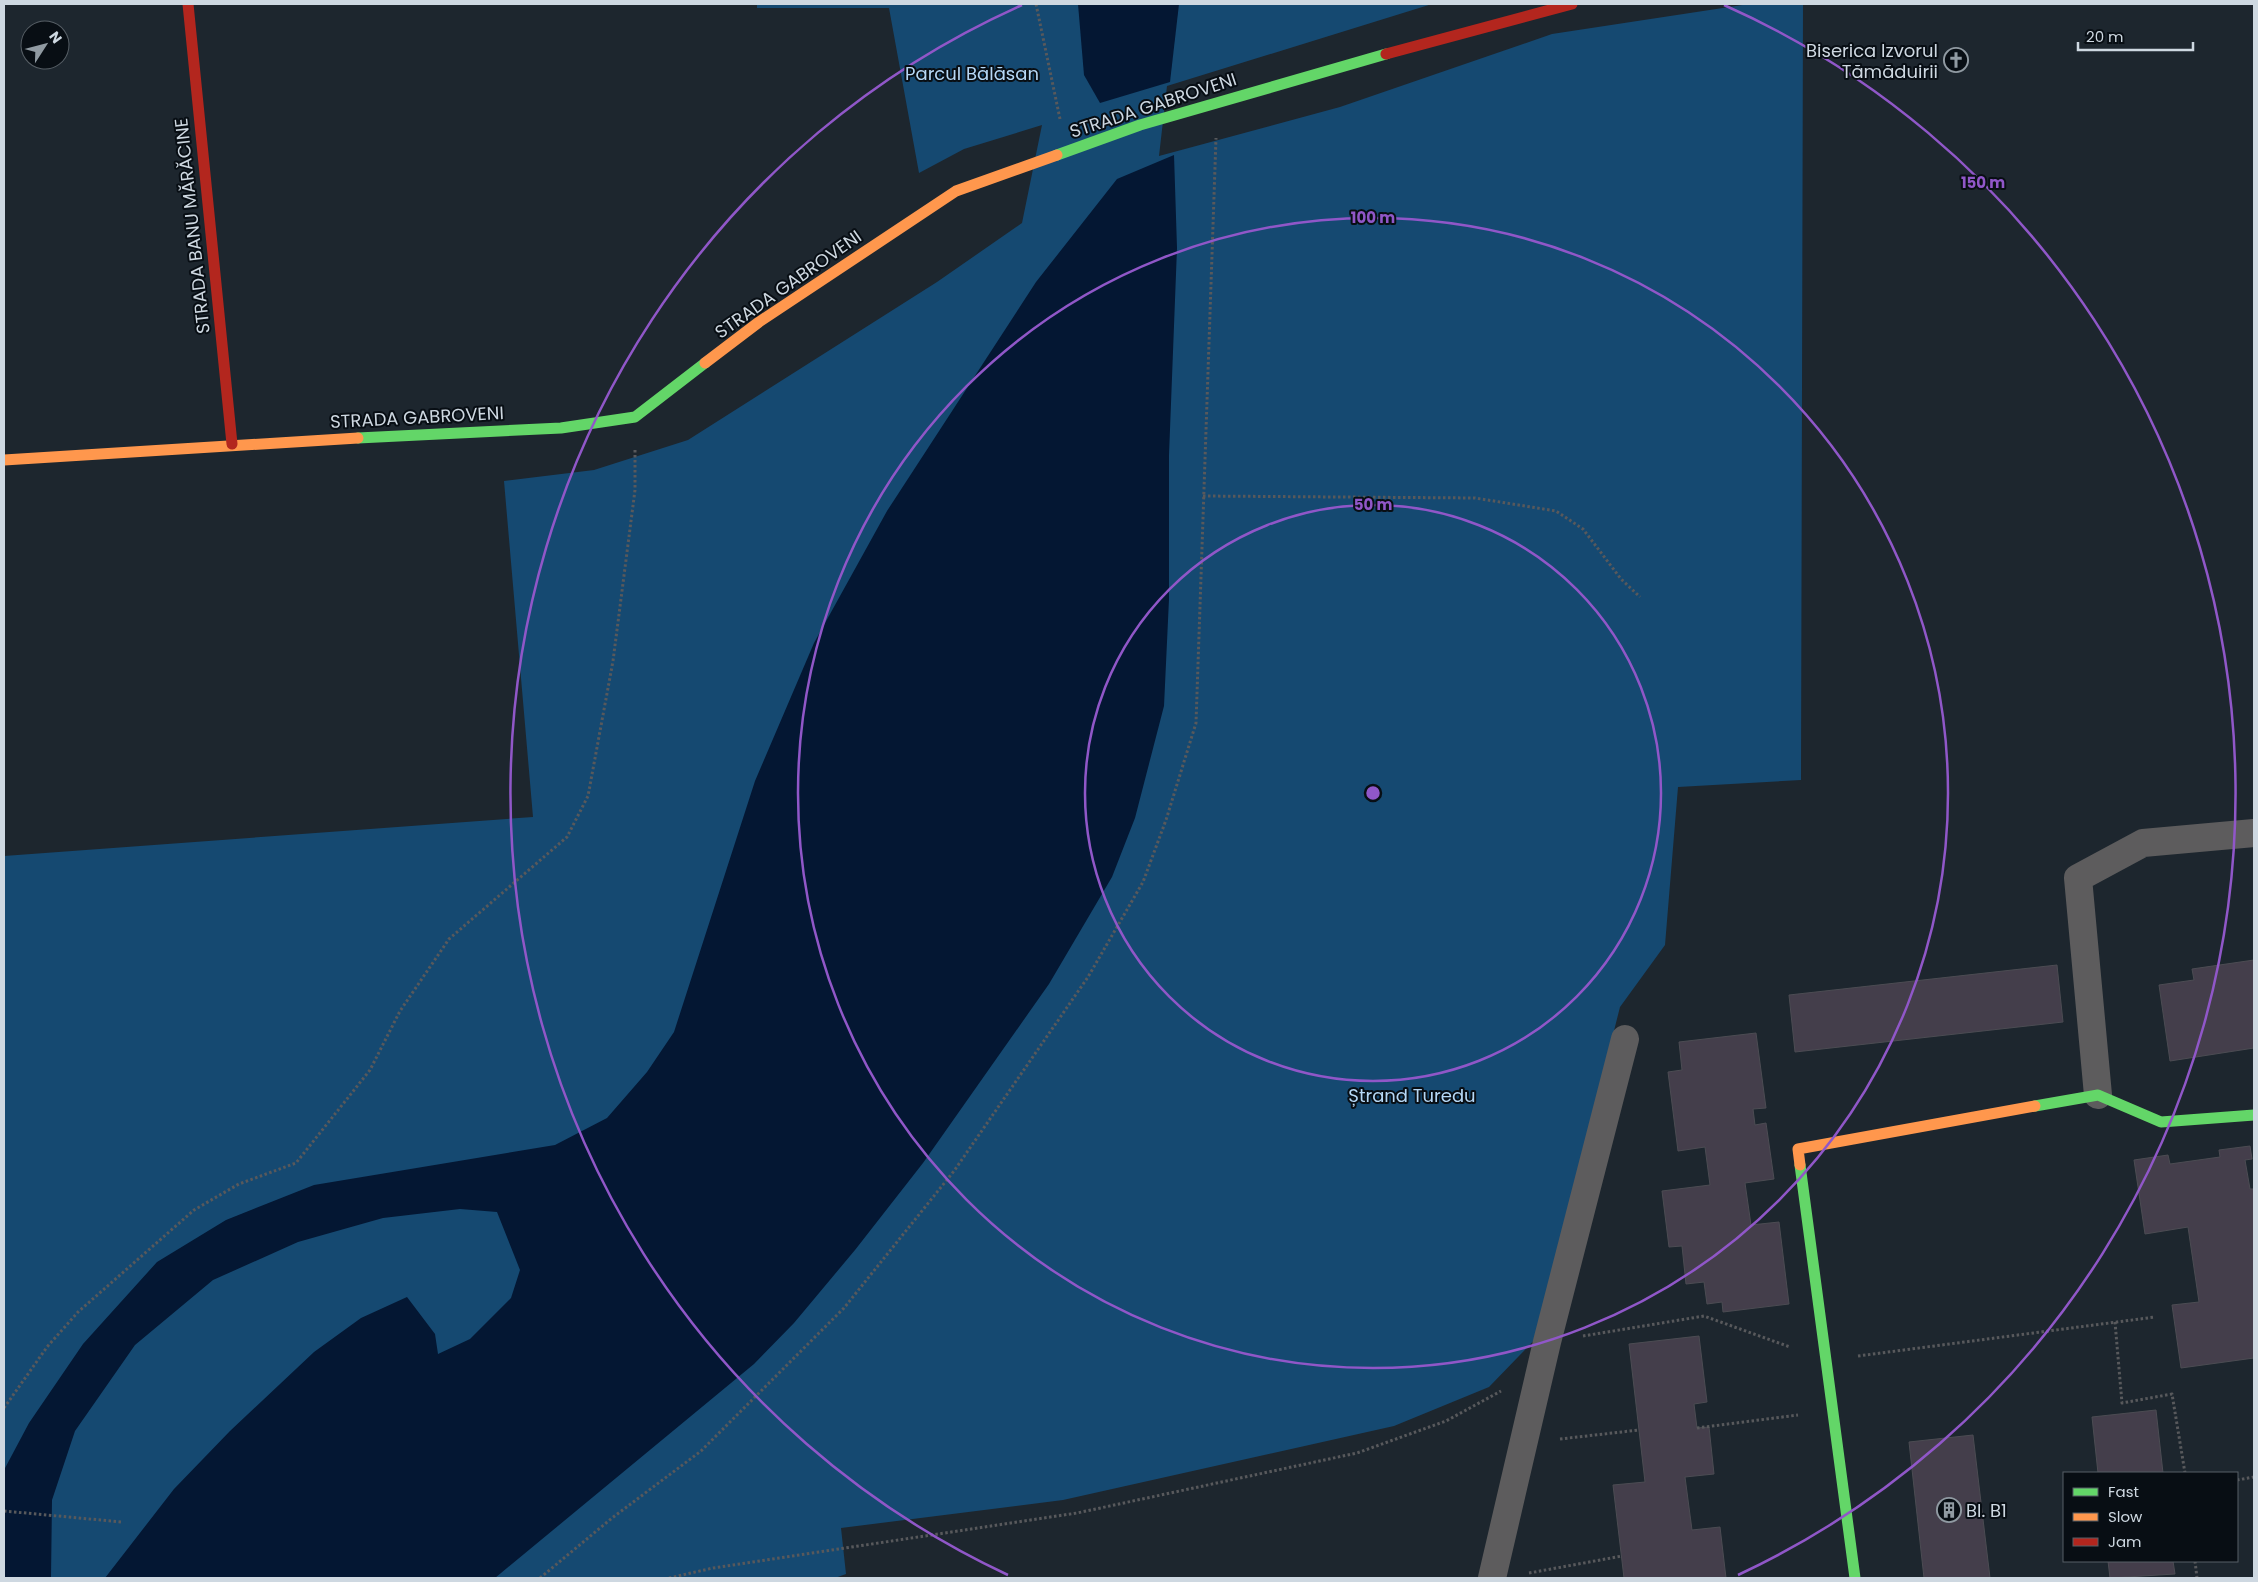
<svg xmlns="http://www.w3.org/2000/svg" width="2258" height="1582" font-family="Poppins,sans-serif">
<rect width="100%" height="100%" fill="#1d262e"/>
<path fill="#154971" d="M757,4h675l-265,82 -8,70 181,-49 212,-73 197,-30h54l-2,776 -123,7 -13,158 -45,62 -71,281 -3,40 -57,59 -95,39 -331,74 -222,28 5,46 -11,4h-831v-722l529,-39 -29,-336 90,-11 94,-30 249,-158 85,-59 20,-98 -78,24 -45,24 -30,-165h-132z"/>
<g fill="#041733">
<path d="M1078,4h101l-9,78 -70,21 -16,-28z"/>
<path d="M1174,155l3,93 -8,207v144l-5,107 -29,112 -23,59 -63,107 -126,179 -68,87 -61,73 -40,41 -259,214h-390l69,-89 56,-58 84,-79 47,-34 46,-21 28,37 3,20 32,-15 41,-41 9,-28 -23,-58 -37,-3 -77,9 -85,24 -85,38 -78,65 -60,86 -23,69 -1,78h-47v-108l25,-47 54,-79 74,-82 69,-42 88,-35 241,-40 52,-27 40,-46 27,-40 81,-251 59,-138 73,-132 149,-229 81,-103z"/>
</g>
<g fill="#443e4b" stroke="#4c4c53">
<path d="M2254,960v88l-84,13 -11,-76 35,-5 -2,-11z"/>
<path d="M2057,965l6,57 -268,30 -6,-57z"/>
<path d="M1756,1033l10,75 -13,1 2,16 11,-2 8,56 -29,4 6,42 28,-3 10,82 -66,8 -1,-10 -15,2 -3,-22 -18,2 -4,-38 -13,1 -7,-56 48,-6 -5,-38 -27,4 -10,-79 14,-2 -3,-28z"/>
<path d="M2250,1146l2,13 -7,1 5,29h4v169l-73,10 -9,-63 27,-3 -11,-75 -43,7 -11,-74 34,-5 2,9 50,-7 -1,-7z"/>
<path d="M1699,1336l8,66 -13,2 3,24 12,-1 5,47 -29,3 7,53 28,-3 6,51h-102l-11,-93 32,-3 -16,-138z"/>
<path d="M2156,1410l7,63h-65l-6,-56z"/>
<path d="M1973,1435l17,143h-66l-15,-136z"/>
<path d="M2108,1561h65l2,13 -65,4z"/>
</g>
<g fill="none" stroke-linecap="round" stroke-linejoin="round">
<g stroke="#58595c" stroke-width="3" stroke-dasharray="2.5 2.5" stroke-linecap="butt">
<path d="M1036,4l24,115"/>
<path d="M1203,496l272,2 81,13 27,18 38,50 19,18"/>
<path d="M2115,1322l7,81 50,-9 13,79"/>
<path d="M1583,1336l121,-20 86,31"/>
<path d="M1858,1356l297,-39"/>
<path d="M4,1408l43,-61 31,-35 116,-102 45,-26 57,-21 74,-93 30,-59 49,-72 118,-102 21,-41 25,-135 22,-171v-40"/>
<path d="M1697,1428l101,-13"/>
<path d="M1560,1439l79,-9"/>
<path d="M2237,1480l17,-3"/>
<path d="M4,1511l118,11"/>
<path d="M2195,1561l2,17"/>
<path d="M1529,1573l93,-17"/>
<path d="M540,1578l72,-60 89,-67 143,-143 110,-137 134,-194 55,-95 23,-62 30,-97 20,-585"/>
<path d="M669,1578l44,-10 364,-55 280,-60 89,-32 55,-30"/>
</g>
<g stroke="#5d5c5d" stroke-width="28">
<path d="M2098,1095l-20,-217 65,-35 111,-10"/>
<path d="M1492,1578l55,-236 78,-303"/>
</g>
<g stroke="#63d668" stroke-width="11">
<path d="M1057,155l83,-30 246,-71"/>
<path d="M358,438l203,-10 74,-11 70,-54"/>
<path d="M2035,1106l63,-11 63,27 93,-7"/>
<path d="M1800,1165l55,413"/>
</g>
<g stroke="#ff974d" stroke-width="11">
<path d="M705,363l54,-41 197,-131 101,-36"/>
<path d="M4,460l354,-22"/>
<path d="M1800,1165l-2,-16 237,-43"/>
</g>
<g stroke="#b3261e" stroke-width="11">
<path d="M188,4l44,440"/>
<path d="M1386,54l186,-50"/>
</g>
</g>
<g fill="none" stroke="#9057c8" stroke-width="2.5">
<circle cx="1373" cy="793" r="288"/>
<circle cx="1373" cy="793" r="575"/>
<path d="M1008 1575A863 863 0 0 1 1022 5M1724 5A863 863 0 0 1 1738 1575"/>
</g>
<defs>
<symbol id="church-ring" viewBox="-11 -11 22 22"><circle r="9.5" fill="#080e14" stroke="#909aa2" stroke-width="1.5"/><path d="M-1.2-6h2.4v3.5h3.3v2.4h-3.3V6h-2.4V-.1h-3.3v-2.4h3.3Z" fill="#909aa2"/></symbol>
<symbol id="building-ring" viewBox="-11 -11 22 22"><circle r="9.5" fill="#080e14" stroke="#909aa2" stroke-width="1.5"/><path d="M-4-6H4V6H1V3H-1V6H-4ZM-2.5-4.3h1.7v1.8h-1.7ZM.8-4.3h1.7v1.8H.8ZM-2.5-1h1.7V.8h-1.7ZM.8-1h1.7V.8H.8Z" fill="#909aa2"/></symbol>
</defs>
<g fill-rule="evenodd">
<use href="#church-ring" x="1942" y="46" width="28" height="28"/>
<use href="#building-ring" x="1935" y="1496" width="28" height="28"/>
</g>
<g text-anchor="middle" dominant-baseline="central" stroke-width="4" stroke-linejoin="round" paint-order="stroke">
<g font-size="18" fill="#ced8e1" stroke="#080e14" text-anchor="end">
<text x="1938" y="50">Biserica Izvorul<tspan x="1938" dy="21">Tămăduirii</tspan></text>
<text x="1966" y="1510" text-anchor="start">Bl. B1</text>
</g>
<g font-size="18" fill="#b6d8f6" stroke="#080e14">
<text x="972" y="73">Parcul Bălăsan</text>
<text x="1412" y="1095">Ștrand Turedu</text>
</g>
<g font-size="18" fill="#ced8e1" stroke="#080e14">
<text transform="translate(1153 105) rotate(-18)">STRADA GABROVENI</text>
<text transform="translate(192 226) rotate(-96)">STRADA BANU MĂRĂCINE</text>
<text transform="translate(788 284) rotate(-35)">STRADA GABROVENI</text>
<text transform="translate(417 417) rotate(-3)">STRADA GABROVENI</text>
</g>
</g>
<circle cx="1373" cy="793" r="8" fill="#9057c8" stroke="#080e14" stroke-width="2.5"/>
<g font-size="15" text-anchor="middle" font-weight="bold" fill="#9057c8" stroke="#080e14" stroke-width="4" stroke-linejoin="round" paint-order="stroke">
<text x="1983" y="188">150 m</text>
<text x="1373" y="223">100 m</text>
<text x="1373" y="510">50 m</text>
</g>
<rect width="2258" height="1582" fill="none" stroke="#ced8e1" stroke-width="10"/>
<rect x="2063" y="1472" width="175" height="90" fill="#080e14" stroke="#575f66"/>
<rect x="2073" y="1488" width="25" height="8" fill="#63d668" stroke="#575f66"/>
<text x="2108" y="1497" font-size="15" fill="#ced8e1">Fast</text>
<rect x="2073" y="1513" width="25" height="8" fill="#ff974d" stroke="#575f66"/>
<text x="2108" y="1522" font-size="15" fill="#ced8e1">Slow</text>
<rect x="2073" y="1538" width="25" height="8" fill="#b3261e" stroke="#575f66"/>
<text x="2108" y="1547" font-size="15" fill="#ced8e1">Jam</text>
<g transform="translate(45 45) rotate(54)"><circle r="24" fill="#080e14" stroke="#575f66"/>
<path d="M0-4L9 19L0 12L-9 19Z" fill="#909aa2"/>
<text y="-8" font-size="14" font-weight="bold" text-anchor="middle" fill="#ced8e1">N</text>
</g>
<path d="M2078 42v8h115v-8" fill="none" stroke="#ced8e1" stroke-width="2.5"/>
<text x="2086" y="42" font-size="15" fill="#ced8e1" stroke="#080e14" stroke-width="4" paint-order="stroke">20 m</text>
</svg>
